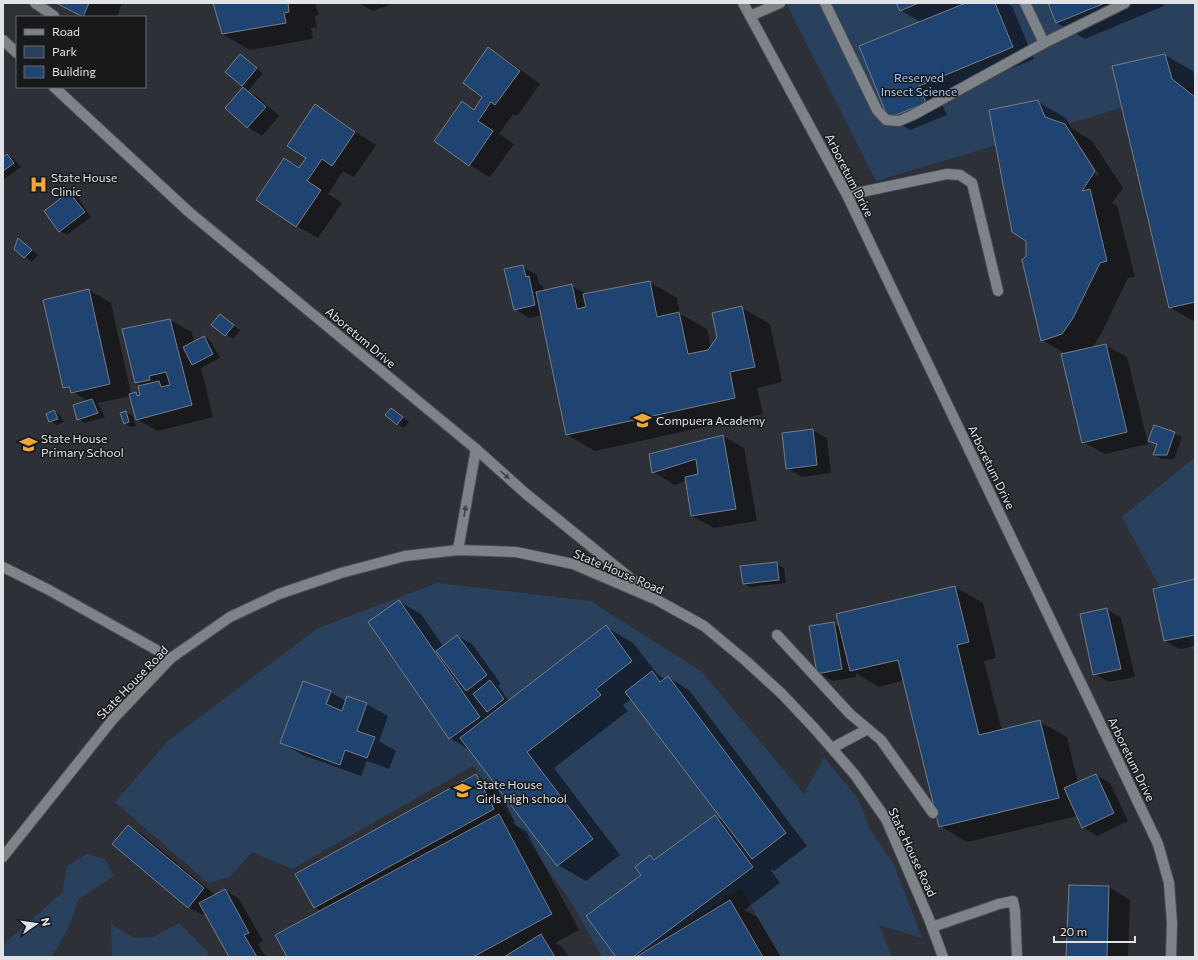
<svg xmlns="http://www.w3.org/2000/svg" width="1198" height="960" font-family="Commissioner,sans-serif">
<rect width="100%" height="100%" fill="#2d3137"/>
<g fill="#2a415d">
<path d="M786,3h409v83l-319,95z"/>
<path d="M1195,457v196l-73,-136z"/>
<path d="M437,583l153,18 111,70 103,123 20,-37 34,42 12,30 24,36 28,73 -43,-13 13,32h-112l-39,-69 -102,69h-37l-31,-55 -98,-136 -181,103 -40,-17 -22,25 -22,6 -93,-81 53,-61 150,-113z"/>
<path d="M87,854l18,5 9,17 -35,23 -10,27 -11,21 -8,10h-47v-12l59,-52 5,-27z"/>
<path d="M179,923l28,28 1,6h-96l-1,-33 23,14 19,-1z"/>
</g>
<g fill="#0007" fill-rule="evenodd">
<path d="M59,3h63l-5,14h-33z"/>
<path d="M214,3h101l4,12 -4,1 2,11 -6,1 2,11 -63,11 -28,-16z"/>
<path d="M358,3h36l-21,8z"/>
<path d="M897,3h109l6,3 22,53 -95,39 8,17 -37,15 -21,-12 32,-96 -21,-12z"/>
<path d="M1049,3h114l1,3 -79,33 -28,-16z"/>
<path d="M488,49l21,12 31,23 -23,32 -4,-2 -14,20 15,10 -24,33 -21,-12 -7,-62 13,7 9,-13z"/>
<path d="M1165,55l28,16 2,8v243l-26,-15z"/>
<path d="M240,56l23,17 -15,18 10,6 21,19 -17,20 -14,-9 -22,-19 18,-21 -2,-1z"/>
<path d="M1038,102l28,16 5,10 21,13 31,47 -11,15 5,3 18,71 -7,1 -27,56 -9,14 13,-3 22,12 21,87 -43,10 -22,-12 -17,-88 -24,-14 -15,-84zM1067,130h3l29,45 -2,1z"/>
<path d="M315,106l61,39 -22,32 -11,-6 -15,23 14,9 -24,35 -21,-12 -12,-67 15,9 7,-10z"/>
<path d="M7,155l7,4 7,8 -18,13v-22z"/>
<path d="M70,193l7,4 14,20 -24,18 -7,-4z"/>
<path d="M18,239l20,16 -6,7 -17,-14z"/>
<path d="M522,266l15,9 2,8 4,3 1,5 28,-5 16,9 61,-13 28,16 3,16 27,15 4,19 31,-40 28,16 12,58 -25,6 6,26 -168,37 -28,-16 -25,-120 -13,3 -14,-9z"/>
<path d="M89,290l22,13 20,91 4,-1 6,3 1,-10 -6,-3 -13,-53 47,-10 22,12 2,10 10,-5 7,4 9,17 -19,10 12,49 -55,14 -22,-12 -6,-23 -32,7 7,14 -20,6 -7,-4 10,-18 -24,-14z"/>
<path d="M220,315l20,15 -7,9 -21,-15z"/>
<path d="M391,409l18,13 -5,6 -7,-4z"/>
<path d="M54,412l7,4 3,6 -7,3 -7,-4z"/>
<path d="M126,412l7,4 3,10 -5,1 -7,-4z"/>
<path d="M1154,426l28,11 -8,22h-13l-7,-4 4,-10 -8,-4z"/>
<path d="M812,430l15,8 4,35 -29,4 -15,-9z"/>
<path d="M723,436l21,12 13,73 -43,7 -22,-12 -6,-35 -11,4 -22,-13z"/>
<path d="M777,564l7,4 2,15 -36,4 -7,-4z"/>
<path d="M1195,580v66l-15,3 -15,-8 -11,-51z"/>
<path d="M955,587l28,16 13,55 -12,3 18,70 38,-9 27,15 11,46 18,-8 14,8 18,38 -31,15 -15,-9 -5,-11 -110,26 -27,-16 -36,-146 -25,7 -23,-14v4l-23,4 -15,-8 15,-50 7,4z"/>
<path d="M400,602l21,12 22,32 14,-10 15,8 29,40 -3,2 11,15 97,-74 27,16 25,32 7,4 3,-2 21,13 118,156 -33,25 -4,-2 10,14 -36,27 13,7 24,40h-164l26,-82 7,-19 6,3 59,-43 9,5 -93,-122 -8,6 5,6 -74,57 66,87 -34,26 -28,-16 -87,-114 -21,-13z"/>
<path d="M1107,609l14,9 14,59 -26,5 -15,-8z"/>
<path d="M330,692l16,9 2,-4 19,7 21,12 -9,25 17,10 -7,18 -22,-8 -6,15 -58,-21 -21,-12zM329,694h2l-6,15h-2z"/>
<path d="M476,776l21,12 18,34 -3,1 14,8 53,99 -24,13 7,4 7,10h-281l33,-46 -6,-3 -19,-34z"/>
<path d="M128,826l14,8 73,61 10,-5 14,9 24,42 -5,3 8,13h-36l-25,-44 -2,2 -15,-8z"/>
<path d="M1109,887l21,13 -2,57h-61z"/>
</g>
<g fill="#1f4471" stroke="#787c83">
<path d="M56,3h33l-6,14z"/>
<path d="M213,3h75l1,9 -5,1 2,10 -64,11z"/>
<path d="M896,3h23l-19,8z"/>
<path d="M966,3h29l18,44 -94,39 7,17 -38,15 -29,-72z"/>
<path d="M1048,3h57l-49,20z"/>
<path d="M488,47l32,24 -25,34 -4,-3 -13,19 15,10 -24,35 -35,-25 28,-40 12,9 8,-13 -19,-14z"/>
<path d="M240,54l17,14 -15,18 -17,-14z"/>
<path d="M1165,54l7,25 23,18v205l-26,6 -57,-242z"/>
<path d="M243,87l23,20 -19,21 -22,-20z"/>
<path d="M1038,100l7,17 20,7 30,47 -13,20 8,-2 17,72 -7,2 -27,55 -11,16 -21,7 -19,-81 4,-4v-15l-14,-9 -23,-122z"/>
<path d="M315,104l40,28 -23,34 -10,-7 -15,22 14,9 -25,37 -40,-27 28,-42 15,10 7,-10 -19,-12z"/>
<path d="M7,154l7,9 -11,8v-14z"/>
<path d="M69,192l16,20 -26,20 -15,-21z"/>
<path d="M18,238l14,12 -8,8 -10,-9z"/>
<path d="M523,265l3,12 3,-1 6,29 -21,5 -10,-41z"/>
<path d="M650,281l7,36 22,-5 9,42 20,-4 9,-13 -5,-24 30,-7 13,61 -25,5 5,26 -169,37 -30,-143 36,-8 5,25 9,-2 -3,-13z"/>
<path d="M89,289l21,95 -39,9 -2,-6 -6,1 -20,-88z"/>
<path d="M220,314l14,11 -9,11 -14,-11z"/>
<path d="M170,319l22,86 -56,15 -7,-26 7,-2 1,4 3,-1 -2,-9 21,-5 2,6 9,-2 -4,-13 -17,4 1,4 -15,3 -13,-54z"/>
<path d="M204,336l9,18 -21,11 -9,-18z"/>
<path d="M1106,344l21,88 -45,11 -21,-89z"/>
<path d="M92,399l6,14 -21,7 -4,-15z"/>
<path d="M391,408l12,9 -6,8 -12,-10z"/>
<path d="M54,410l4,9 -9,3 -3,-8z"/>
<path d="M126,411l3,11 -5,2 -4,-11z"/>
<path d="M1154,425l21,7 -8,23h-14l4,-11 -9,-3z"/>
<path d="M813,429l4,36 -31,4 -4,-36z"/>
<path d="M723,435l13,74 -45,7 -6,-39 13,-3 -2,-15 -44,14 -3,-19z"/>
<path d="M777,562l2,18 -36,4 -3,-18z"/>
<path d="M1195,579v56l-31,6 -11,-52z"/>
<path d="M955,586l14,56 -12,3 22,90 61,-15 19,78 -120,29 -41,-167 -48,11 -14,-57z"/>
<path d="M399,600l81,117 -31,22 -81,-117z"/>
<path d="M1107,608l14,61 -28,6 -13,-61z"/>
<path d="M834,622l8,47 -25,5 -8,-48z"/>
<path d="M606,625l26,36 -36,28 5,6 -74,57 66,87 -36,27 -97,-128z"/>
<path d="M457,635l30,40 -21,16 -30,-40z"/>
<path d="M652,671l8,11 8,-6 118,157 -34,26 -127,-167z"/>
<path d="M490,680l14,19 -17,13 -14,-18z"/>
<path d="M303,681l28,10 -5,13 16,7 5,-15 20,7 -10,28 18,6 -8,21 -22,-8 -5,15 -60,-22z"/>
<path d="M476,774l18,35 -180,99 -19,-34z"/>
<path d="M1096,774l18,39 -32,15 -18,-40z"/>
<path d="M499,814l53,100 -79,43h-186l-12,-22z"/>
<path d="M715,815l38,52 -120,90h-17l-30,-41 55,-41 -6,-8 15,-12 4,5z"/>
<path d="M128,825l76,63 -16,20 -76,-64z"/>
<path d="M1069,885l40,1 -2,71h-41z"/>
<path d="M225,889l24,44 -5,2 13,22h-28l-30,-54z"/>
<path d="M730,900l33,57h-127z"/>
<path d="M541,934l14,23h-51z"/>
</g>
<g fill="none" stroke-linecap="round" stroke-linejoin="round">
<defs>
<g id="minor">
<path d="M35,3l19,13"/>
<path d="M743,3l104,192 311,649 11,39 3,40 -1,34"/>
<path d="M825,3l52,107 9,10 13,1 14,-6 131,-72 81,-40"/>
<path d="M1025,3l19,40"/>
<path d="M750,16l30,-13"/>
<path d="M3,40l14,13"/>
<path d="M54,87l135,125 287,237 49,44 121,98"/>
<path d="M847,195l100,-21 13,1 12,8 26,108"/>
<path d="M458,550l18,-101"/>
<path d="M3,567l46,23 122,68"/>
<path d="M777,635l73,79 31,26 52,73"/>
<path d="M832,748l36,-19"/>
<path d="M3,857l110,-138 58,-61 59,-41 49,-23 62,-21 64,-17 53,-6 58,2 57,12 84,36 47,26 42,35 36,33 33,35 40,46 31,44 43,100 14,38"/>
<path d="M932,927l67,-23 14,-3 2,10 2,46"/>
</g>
</defs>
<use href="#minor" stroke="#4b4d52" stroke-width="12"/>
<use href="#minor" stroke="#7e8389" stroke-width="10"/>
</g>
<defs><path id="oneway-solid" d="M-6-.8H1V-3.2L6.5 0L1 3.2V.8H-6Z"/></defs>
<g fill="#404347">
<use href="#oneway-solid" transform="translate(505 475) rotate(42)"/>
<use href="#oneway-solid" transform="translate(465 511) rotate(-80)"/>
</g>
<defs>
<symbol id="hospital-bare" viewBox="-9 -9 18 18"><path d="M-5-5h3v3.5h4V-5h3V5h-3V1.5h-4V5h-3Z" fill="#eda83b" stroke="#17191b" stroke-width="2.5" paint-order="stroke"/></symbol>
<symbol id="school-bare" viewBox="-9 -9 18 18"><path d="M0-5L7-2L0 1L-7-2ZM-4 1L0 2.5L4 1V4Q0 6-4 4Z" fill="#eda83b" stroke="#17191b" stroke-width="2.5" paint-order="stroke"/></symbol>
</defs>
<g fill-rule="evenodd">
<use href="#hospital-bare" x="26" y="172" width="25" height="25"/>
<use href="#school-bare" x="630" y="408" width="25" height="25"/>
<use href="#school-bare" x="16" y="432" width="25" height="25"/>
<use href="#school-bare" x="450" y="778" width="25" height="25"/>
</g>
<g text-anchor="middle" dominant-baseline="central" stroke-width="3" stroke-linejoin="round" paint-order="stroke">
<g font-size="12" fill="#a4c6f1" stroke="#17191b">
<text x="919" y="77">Reserved<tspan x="919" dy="14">Insect Science</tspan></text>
</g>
<g font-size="12" fill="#e0e2e6" stroke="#17191b">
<text transform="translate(850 175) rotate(63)">Arboretum Drive</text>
<text transform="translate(361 337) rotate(40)">Aboretum Drive</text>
<text transform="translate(992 467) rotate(64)">Arboretum Drive</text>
<text transform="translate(619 571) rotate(23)">State House Road</text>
<text transform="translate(132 682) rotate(-46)">State House Road</text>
<text transform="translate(1132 759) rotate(64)">Arboretum Drive</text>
<text transform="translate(913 852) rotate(65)">State House Road</text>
</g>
<g font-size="12" fill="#e0e2e6" stroke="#17191b" text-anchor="start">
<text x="51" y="177">State House<tspan x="51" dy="14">Clinic</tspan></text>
<text x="656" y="420">Compuera Academy</text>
<text x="41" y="438">State House<tspan x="41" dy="14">Primary School</tspan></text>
<text x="476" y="784">State House<tspan x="476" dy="14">Girls High school</tspan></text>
</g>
</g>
<rect width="1198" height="960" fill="none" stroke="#e0e2e6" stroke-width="8"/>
<rect x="16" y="16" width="130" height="72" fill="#17191b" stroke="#67696c"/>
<rect x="24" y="29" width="20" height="6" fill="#7e8389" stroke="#67696c"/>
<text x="52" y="36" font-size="12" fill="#e0e2e6">Road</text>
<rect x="24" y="46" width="20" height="12" fill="#2a415d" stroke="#67696c"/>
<text x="52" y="56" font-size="12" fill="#e0e2e6">Park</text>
<rect x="24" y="66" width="20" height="12" fill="#1f4471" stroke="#67696c"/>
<text x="52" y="76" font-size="12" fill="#e0e2e6">Building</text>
<g transform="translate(36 924) rotate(77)" stroke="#17191b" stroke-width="3" paint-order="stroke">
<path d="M0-3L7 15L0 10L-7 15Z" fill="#e0e2e6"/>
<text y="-6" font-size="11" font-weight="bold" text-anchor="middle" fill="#e0e2e6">N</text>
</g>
<path d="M1054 936v6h81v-6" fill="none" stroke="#e0e2e6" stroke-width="2"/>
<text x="1060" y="936" font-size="12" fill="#e0e2e6" stroke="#17191b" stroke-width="3" paint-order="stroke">20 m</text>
</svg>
